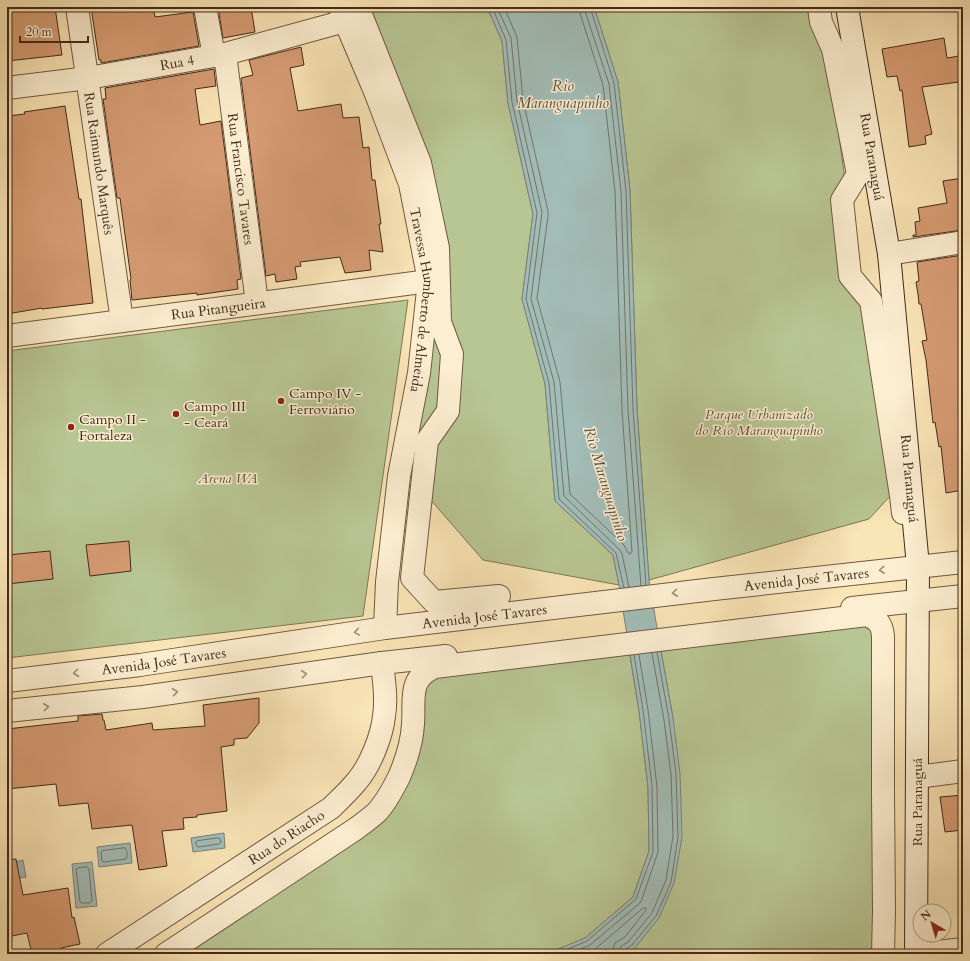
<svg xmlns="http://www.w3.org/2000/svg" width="970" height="961" font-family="Cardo,serif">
<rect width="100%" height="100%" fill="#fae5b6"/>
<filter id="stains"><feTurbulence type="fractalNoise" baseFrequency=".005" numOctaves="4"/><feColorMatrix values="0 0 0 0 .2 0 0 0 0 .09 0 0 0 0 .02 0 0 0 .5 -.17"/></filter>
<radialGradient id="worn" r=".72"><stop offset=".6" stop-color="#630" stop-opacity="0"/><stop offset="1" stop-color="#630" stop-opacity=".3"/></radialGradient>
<g fill="#b8c693" stroke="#7d7858">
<path d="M351,7h136l15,34 6,62 25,111 -11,85 23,85 10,117 58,54 6,30 -136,-25 -74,-85 30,-199z"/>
<path d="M594,7h227l23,165 47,323 -22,24 -220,61 -12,-171 -7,-219 -12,-108z"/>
<path d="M408,300l-45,316 -356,42v-307z"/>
<path d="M876,619l7,335h-259l10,-5 39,-231 -14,-78z"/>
<path d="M628,644l11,67 9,76 1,64 -16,46 -48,41 -39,16h-380l224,-160 30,-117z"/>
</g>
<g fill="#a2bdb8" stroke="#7c827a">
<path d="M487,7h107l24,75 12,108 7,219 12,171 10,60 14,78 7,56 2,63 -8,46 -15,35 -25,31 -10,5h-78l39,-16 48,-41 16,-46 -1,-64 -9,-76 -20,-126 -6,-30 -58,-54 -10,-117 -23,-85 11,-85 -25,-111 -6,-62z"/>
<path d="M224,833l1,15 -32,4 -2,-14z"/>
<path d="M130,843l2,20 -33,4 -2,-20z"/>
<path d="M23,860l3,17 -19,3v-16z"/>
<path d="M92,862l5,44 -21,2 -4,-44z"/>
</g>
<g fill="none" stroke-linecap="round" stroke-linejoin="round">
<g stroke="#72746a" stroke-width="1">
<path d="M492,7l14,33 6,62 25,111 -11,86 23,84 10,116 57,54 8,35"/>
<path d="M497,7l14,31 6,63 25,111 -11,87 23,83 10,114 56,54 2,4 7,33"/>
<path d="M504,7l13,30 6,63 25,111v5l-11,82 23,84 10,112 54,51 4,8 2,1 2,-2 -10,-142 -7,-219 -12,-106 -23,-72 -1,-6"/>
<path d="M585,7v4l24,73 12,107 7,219 13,176"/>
<path d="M590,7l24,76 12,108 7,218 13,176"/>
<path d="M219,838l1,1 1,3 -2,2 -21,3 -2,-2v-3l1,-1z"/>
<path d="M125,848c2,2 3,9 1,11l-22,3 -2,-1 -1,-8 1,-2z"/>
<path d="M87,867l2,2 3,32 -2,2h-9l-1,-1 -4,-33 2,-1z"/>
<path d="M556,954l31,-13 49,-42 17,-47 -1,-66 -9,-76 -9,-55"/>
<path d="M569,954l21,-9 50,-42 2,-4 16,-47 -1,-65 -9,-77 -9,-55"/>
<path d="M585,954l9,-4 49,-42h3v2l-21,27 -10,6 -2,6 -1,5"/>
<path d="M618,954l2,-7 8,-5 24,-29 14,-33 7,-44 -2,-62 -7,-54 -12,-67"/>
<path d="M623,954l2,-4 7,-5 24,-29 15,-34 7,-45 -2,-63 -7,-55 -12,-67"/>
</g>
</g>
<g fill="#d69b73" stroke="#422a1c">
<path d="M7,7h48l7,48 -55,6z"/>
<path d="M91,7h62l2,10 38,-5 6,34 -98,17v-3h-2z"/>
<path d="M218,7h33l4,25 -32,6z"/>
<path d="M944,38l3,20 12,-2v26l-37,5 10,47 -7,2 1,8 -17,3 -7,-57 -2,1 -3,-15 -10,1 -5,-28z"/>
<path d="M301,47l3,18 -14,3 8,43 43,-7 2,14 16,-1 4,31 6,-1 3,33h3l6,44h-2l4,28 -14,-2 2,20 -26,3 -5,-16 -40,5 1,4 -6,1 2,12 -21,3 -1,-8 -9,2 -25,-198 12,-3 -4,-15z"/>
<path d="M214,69l2,17 -21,3 5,36 21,-4 20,158 -4,1 1,9 -41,6v-2l-65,7 -2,-20 1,-1 -11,-81h-3l-14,-99h3l-1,-11z"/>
<path d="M65,106l14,93h2l12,104 -51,6v-1l-35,6v-198l18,-2 -1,-2z"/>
<path d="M963,178v52l-50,7v-2h3v-2l-1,-11 5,-1 -2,-13 29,-5 -4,-22z"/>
<path d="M963,255v235l-17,3 -5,-47 -2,1 -4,-25 -2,1 -7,-63 -4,-19 5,-1 -6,-36h-2l-1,-10 -2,-12 3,-1 -2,-19z"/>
<path d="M129,541l2,30 -41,5 -4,-31z"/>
<path d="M50,551l3,28 -46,5v-29z"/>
<path d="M259,698v25l-12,15 -13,1v6l-13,2 6,64 -30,4v2l-14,1 1,11 -22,2 5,35 -28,4 -7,-45 -40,4 -4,-26 -29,3 -3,-22 -49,5v-60l71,-8v-5l24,-2 1,6h1l2,10 46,-7 1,7 52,-4 -2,-21z"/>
<path d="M963,795v35l-18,2 -5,-35z"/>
<path d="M16,859l7,36 45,-7 4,30 2,-1 6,27 -19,4v1l-24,5h-5l-5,-21 -20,4v-77z"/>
</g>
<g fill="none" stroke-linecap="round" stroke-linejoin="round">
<defs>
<g id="street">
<path id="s1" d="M77,7l45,314"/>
<path d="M205,7l9,49"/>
<path id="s2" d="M340,7l5,14 31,73 34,90 19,97 -10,92 -20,103 -12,106 -2,46"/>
<path d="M358,7l62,156 18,85 2,74 12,32 -4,57 -21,30 -15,137 22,24 65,-6"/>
<path d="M819,7l2,15 12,27 25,125 -16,26 8,76 21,25 30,195 2,17"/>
<path id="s3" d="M225,54l32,249"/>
<path id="s4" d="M7,88l81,-10 137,-24 120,-33"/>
<path d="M889,254l74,-12"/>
<path id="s5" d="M7,336l422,-55"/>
<path d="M852,608l111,-12"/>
<path id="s6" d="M7,681l133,-16 245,-37 329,-39 249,-27"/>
<path d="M7,711l136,-14 239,-34 64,-7"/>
<path d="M917,777l46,-6"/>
<path id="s7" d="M107,954l224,-146c9,-9 18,-17 26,-27 13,-15 25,-45 27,-65 3,-17 0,-35 -2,-53"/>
<path d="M166,954l188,-124c7,-5 15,-11 22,-17 9,-9 17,-24 23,-36 7,-16 13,-35 14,-53 2,-23 -6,-46 22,-57l432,-52c11,5 15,9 16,21v155l1,120 -1,43"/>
<path d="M921,954l42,-5"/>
</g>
<g id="secondary">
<path id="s8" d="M847,7l42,247 29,312 -2,388"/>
</g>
</defs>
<use href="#street" stroke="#705942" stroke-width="24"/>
<use href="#secondary" stroke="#422a1c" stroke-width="24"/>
<use href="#street" stroke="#fceed0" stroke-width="22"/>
<use href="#secondary" stroke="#fceed0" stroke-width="22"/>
</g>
<defs><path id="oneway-chevron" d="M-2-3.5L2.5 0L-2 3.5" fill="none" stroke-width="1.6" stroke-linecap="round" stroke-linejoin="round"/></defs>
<g stroke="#9f8c76">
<use href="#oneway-chevron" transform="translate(882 570) rotate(174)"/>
<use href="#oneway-chevron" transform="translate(675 593) rotate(173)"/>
<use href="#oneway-chevron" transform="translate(357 632) rotate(171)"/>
<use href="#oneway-chevron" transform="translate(76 673) rotate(173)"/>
<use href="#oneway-chevron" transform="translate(304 674) rotate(-8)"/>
<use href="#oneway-chevron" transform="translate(175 692) rotate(-8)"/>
<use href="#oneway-chevron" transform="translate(46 707) rotate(-6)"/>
</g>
<g fill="#8f2418" stroke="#fceed0" stroke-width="1.5">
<circle cx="281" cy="401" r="4"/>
<circle cx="176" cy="414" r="4"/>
<circle cx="71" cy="427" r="4"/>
</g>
<g text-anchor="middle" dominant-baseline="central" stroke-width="3" stroke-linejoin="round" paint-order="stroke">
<g font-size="14" fill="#422a1c" stroke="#fceed0">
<text stroke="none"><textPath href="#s4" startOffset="172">Rua 4</textPath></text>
<text stroke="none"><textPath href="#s8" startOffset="152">Rua Paranaguá</textPath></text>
<text stroke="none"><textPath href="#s1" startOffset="158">Rua Raimundo Marquês</textPath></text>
<text stroke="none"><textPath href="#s3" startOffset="126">Rua Francisco Tavares</textPath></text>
<text stroke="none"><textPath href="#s2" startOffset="308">Travessa Humberto de Almeida</textPath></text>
<text stroke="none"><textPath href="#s5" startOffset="213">Rua Pitangueira</textPath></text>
<text stroke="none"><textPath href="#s8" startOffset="476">Rua Paranaguá</textPath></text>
<text stroke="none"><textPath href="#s6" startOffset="806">Avenida José Tavares</textPath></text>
<text stroke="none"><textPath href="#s6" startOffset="482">Avenida José Tavares</textPath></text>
<text stroke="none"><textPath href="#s6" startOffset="158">Avenida José Tavares</textPath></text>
<text transform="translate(917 802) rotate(-90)">Rua Paranaguá</text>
<text stroke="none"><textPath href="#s7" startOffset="214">Rua do Riacho</textPath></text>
</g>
<g font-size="14" fill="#422a1c" stroke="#fceed0" text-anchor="start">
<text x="289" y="393">Campo IV -<tspan x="289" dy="16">Ferroviário</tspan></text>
<text x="184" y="406">Campo III<tspan x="184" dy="16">- Ceará</tspan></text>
<text x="79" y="419">Campo II -<tspan x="79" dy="16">Fortaleza</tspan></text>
</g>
<g font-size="14" font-style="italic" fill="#60513a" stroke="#fceed0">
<text x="759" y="414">Parque Urbanizado<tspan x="759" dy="16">do Rio Maranguapinho</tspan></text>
<text x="228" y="478">Arena WA</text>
</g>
<g font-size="15" font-style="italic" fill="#5a4f43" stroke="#fceed0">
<text x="563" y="86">Rio<tspan x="563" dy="17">Maranguapinho</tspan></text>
<text transform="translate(606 484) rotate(73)">Rio Maranguapinho</text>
</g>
</g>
<rect width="970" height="961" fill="none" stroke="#fae5b6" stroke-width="24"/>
<rect x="8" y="8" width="954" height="945" fill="none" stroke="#422a1c" stroke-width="2"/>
<rect x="12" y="12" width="946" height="937" fill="none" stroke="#422a1c"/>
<g transform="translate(932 923) rotate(322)"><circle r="19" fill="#fceed0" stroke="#b2a088"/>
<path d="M0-3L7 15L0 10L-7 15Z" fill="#8f2418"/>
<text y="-6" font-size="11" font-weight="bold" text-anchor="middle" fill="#422a1c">N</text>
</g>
<path d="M20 36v6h68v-6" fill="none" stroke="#422a1c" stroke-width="2"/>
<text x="26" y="36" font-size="12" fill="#422a1c" stroke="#fceed0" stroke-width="3" paint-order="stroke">20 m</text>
<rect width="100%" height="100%" filter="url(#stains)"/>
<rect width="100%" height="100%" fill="url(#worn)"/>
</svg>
